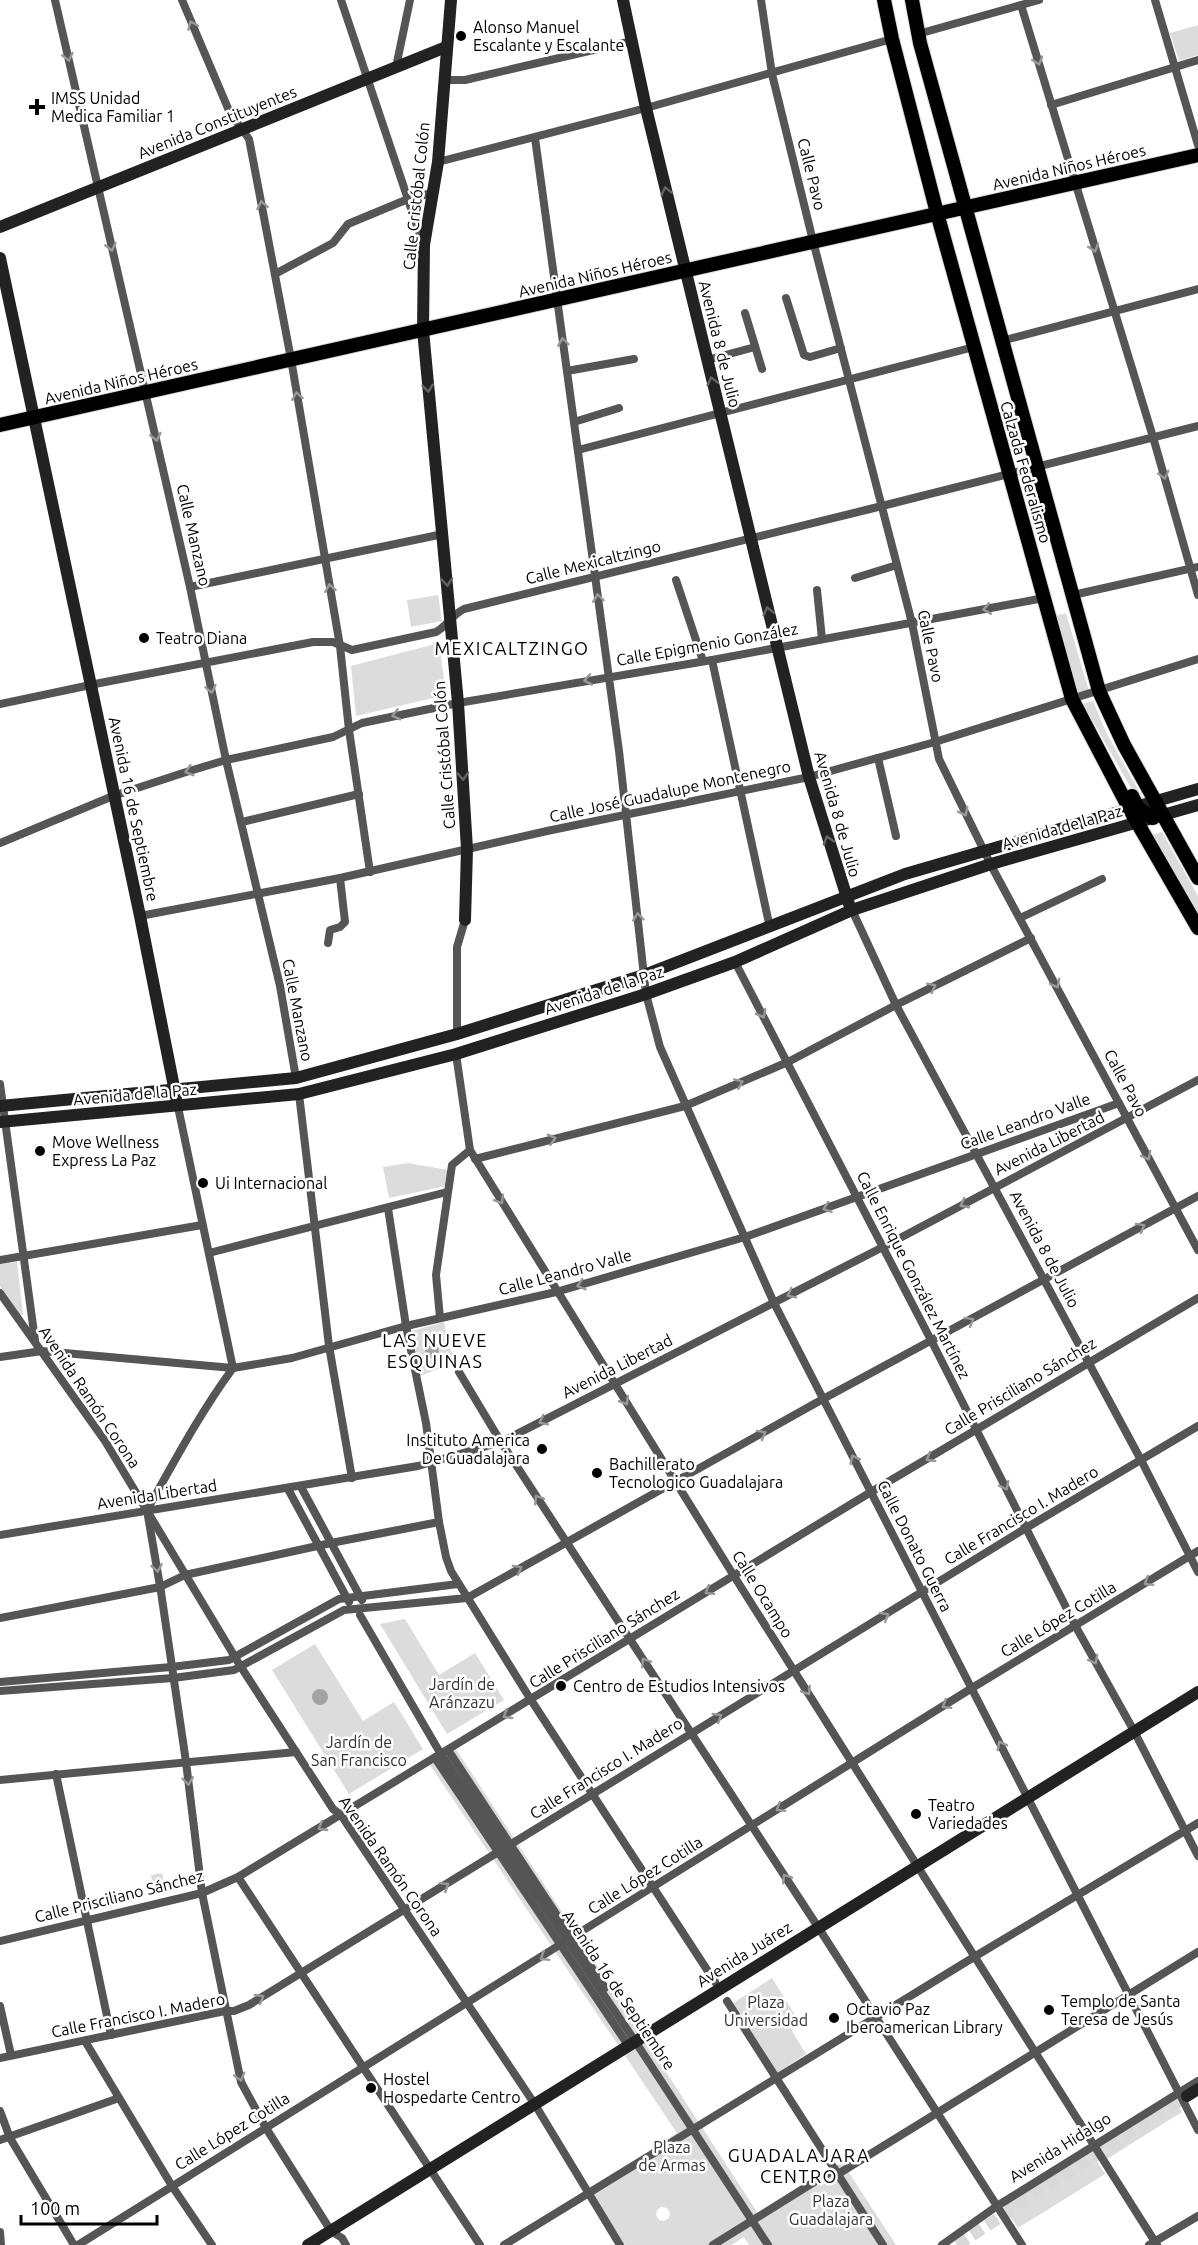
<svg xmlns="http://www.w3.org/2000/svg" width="1198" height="2245" font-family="Ubuntu,sans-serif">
<rect width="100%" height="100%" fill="#fff"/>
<g fill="#dcdcdc" fill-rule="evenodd">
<path d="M1198,25v30l-19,6 -9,-28z"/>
<path d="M438,595l4,26 -31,6 -4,-27z"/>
<path d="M1066,613l23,78 -10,3 -24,-78z"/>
<path d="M439,643l7,52 -90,21 -5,-50z"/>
<path d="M1093,701l13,31 39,70 -5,2 -57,-100z"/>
<path d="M1162,832l36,64v22l-47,-83z"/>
<path d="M408,1163l40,7 -2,16 -57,12 -6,-31z"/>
<path d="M17,1262l6,52 -3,2 -20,-30v-22z"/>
<path d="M444,1322l6,27 7,13 -37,14 -8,-45z"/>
<path d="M405,1619l34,56 36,-22 29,47 -57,34 -67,-110z"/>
<path d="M315,1644l48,77 31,-19 29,47 -74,45 -77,-124z"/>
<path d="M456,1749l303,466 83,-53 54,83h-147l-5,-8 -13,8h-106l-36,-57 88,-55 -247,-368zM661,2207l6,1 3,5 -1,5 -5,3 -5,-1 -3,-5 1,-5z"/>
<path d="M162,1873l2,12 -11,2 -2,-12z"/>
<path d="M772,1978l26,42 -9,6 17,28 -29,19 -44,-70z"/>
<path d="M1173,2099l9,13 -75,47 -9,-14z"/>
<path d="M1090,2150l15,24 -87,54 -15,-23z"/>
</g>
<g fill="#a3a3a3">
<circle cx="432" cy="1351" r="7"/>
<circle cx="320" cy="1697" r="8"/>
</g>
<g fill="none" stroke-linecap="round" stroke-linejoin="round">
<path stroke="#d9d9d9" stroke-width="12" stroke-dasharray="12 6" stroke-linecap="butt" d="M957,2245l230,-149"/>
<defs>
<g id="primary">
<path d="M884,0l8,39 45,174 135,486 58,111 68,118"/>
<path d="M912,0l8,43 179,648 25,54 74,133"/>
<path d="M0,425l1198,-270"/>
<path d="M1132,796l6,12 15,10"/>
</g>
</defs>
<use href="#primary" stroke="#dbdbdb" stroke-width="16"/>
<g stroke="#555" stroke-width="8">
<path d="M55,0l135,587 36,173 54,226 16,92"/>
<path d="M182,0l48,113 19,26 42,220 49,287 9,84 21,142"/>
<path d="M341,0l82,244"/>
<path d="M761,0l11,74 41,167 99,382 27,136 54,110 205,381"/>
<path d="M1155,0l43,145"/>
<path d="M1021,5l132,432 45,158"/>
<path d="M918,34l121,-34"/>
<path d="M396,67l14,-67"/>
<path d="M443,80h22l167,-39"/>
<path d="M1051,105l147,-45"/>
<path d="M535,138l84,613 27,243 14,53 114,256 424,827"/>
<path d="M438,162l208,-54 246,-69"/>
<path d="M275,274l58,-31 15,-19 60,-25 24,-6"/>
<path d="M786,298l18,57 6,2 31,-9"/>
<path d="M745,313l17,56"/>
<path d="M1001,341l197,-52"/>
<path d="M707,360l48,-13"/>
<path d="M567,371l67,-12"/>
<path d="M574,422l45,-14"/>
<path d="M578,450l396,-103"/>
<path d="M855,578l42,-13"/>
<path d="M676,580l27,81"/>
<path d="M190,587l253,-53"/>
<path d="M817,590l5,49"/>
<path d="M1073,595l125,-28"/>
<path d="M712,660l58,268"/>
<path d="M0,704l100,-21 213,-41h20l19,8 84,-18c11,-6 16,-17 28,-23l418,-103 316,-80"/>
<path d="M878,758l18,78"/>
<path d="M242,822l117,-28"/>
<path d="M0,843l113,-47 70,-23 43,-13 107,-23 29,-14 96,-20 254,-43 332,-62"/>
<path d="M852,910l44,95 245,455 57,112"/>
<path d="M140,916l200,-38 207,-47 262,-54 126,-35 263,-83"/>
<path d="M1020,918l82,-39"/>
<path d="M328,943l2,-13 10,-3 5,-5 -5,-44"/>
<path d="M735,962l197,380 144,285 58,104 64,125"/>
<path d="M457,1034v-87l8,-27"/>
<path d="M0,1084l35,256"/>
<path d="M299,1094l30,252 23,132"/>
<path d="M178,1107l55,261"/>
<path d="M470,1150l264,426 423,669"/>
<path d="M475,1159l210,-53 103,-44 108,-57 135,-67"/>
<path d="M388,1208l18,118 20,97 13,99 7,35 5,14 80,129 184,282"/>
<path d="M209,1253l238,-61"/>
<path d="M0,1260l202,-35"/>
<path d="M0,1293l105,148 136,226 92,142 8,6 193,288 86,142"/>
<path d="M440,1318l-4,-43 16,-110 18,-15 -14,-96"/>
<path d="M0,1357l42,-6 191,17 59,-10 114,-32 150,-34 189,-55 374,-134"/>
<path d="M459,1372l42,70 317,485 204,318"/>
<path d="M301,1487l61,113"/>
<path d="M288,1489l61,113"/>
<path d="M147,1510c27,-48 53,-97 86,-142"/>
<path d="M148,1516l13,76 25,170 16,131 39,189 25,46 65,103 11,7 4,7"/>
<path d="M0,1535l418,-69 83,-24 382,-195 315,-167"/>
<path d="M360,1615l79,136 196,290 133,204"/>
<path d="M0,1618l160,-31 25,-12 146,-32 108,-21"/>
<path d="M0,1682l171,-15 58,-7 110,-61 119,-15"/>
<path d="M0,1691l173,-13 61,-8 110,-60 123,-12 356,-199 375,-203"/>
<path d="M448,1750l157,238"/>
<path d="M435,1758l193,287"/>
<path d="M56,1774l55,261"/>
<path d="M0,1780l296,-28"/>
<path d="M238,1877l242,368"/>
<path d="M0,1941l202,-48 36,-16 633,-385 327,-194"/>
<path d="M727,2001l156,244"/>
<path d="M0,2006l11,49"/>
<path d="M85,2041l87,145 40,59"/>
<path d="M0,2058l225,-47h9l15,-6 777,-477 172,-102"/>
<path d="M0,2111l10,27 64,107"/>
<path d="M0,2140l119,-42"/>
<path d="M838,2174l360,-222"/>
<path d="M0,2232l1,13"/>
<path d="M78,2245l894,-557 226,-137"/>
<path d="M504,2245l470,-288 224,-134"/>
<path d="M713,2245l122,-76"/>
<path d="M942,2245l55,-39 201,-125"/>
<path d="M1149,2245l49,-29"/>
</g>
<g stroke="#222" stroke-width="12">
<path d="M451,0l-13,162 -14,83 -1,85 35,373 9,146 -2,71"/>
<path d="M623,0l23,108 163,669 40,127"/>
<path d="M0,227l446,-180"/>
<path d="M0,258l140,658 36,181"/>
<path d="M0,1106l296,-28 161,-44 187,-59 261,-101 293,-85"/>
<path d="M0,1122l299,-28 157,-40 190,-60 89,-32 117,-52 139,-46 207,-59"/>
<path d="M1187,2096l11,-7"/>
<path d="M308,2245l890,-553"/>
</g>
<use href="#primary" stroke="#000" stroke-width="14"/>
</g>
<defs><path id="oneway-chevron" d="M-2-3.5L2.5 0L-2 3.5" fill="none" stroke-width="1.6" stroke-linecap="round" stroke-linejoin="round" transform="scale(1.5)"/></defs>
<g stroke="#999">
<use href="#oneway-chevron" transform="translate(192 25) rotate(-113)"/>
<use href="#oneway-chevron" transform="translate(68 57) rotate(77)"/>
<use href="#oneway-chevron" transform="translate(1038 61) rotate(73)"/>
<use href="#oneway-chevron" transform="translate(262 205) rotate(-101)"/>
<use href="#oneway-chevron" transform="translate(111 247) rotate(77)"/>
<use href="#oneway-chevron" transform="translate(1094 248) rotate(73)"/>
<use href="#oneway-chevron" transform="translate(563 342) rotate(-98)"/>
<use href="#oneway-chevron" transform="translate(297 396) rotate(-100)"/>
<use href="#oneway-chevron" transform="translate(156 437) rotate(77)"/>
<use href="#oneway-chevron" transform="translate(1164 475) rotate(75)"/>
<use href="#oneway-chevron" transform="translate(330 588) rotate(-100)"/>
<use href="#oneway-chevron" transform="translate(598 598) rotate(-98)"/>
<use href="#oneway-chevron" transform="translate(987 609) rotate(170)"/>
<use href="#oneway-chevron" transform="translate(588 680) rotate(170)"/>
<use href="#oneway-chevron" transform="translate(211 689) rotate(78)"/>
<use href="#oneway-chevron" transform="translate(396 715) rotate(167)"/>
<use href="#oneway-chevron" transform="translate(189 771) rotate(163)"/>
<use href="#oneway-chevron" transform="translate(964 812) rotate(63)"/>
<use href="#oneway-chevron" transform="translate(638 917) rotate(-96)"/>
<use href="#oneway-chevron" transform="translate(1056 984) rotate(62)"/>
<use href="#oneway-chevron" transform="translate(932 987) rotate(-26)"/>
<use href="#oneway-chevron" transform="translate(762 1014) rotate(62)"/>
<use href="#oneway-chevron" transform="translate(739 1083) rotate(-23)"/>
<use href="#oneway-chevron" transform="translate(552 1139) rotate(-14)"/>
<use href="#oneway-chevron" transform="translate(1147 1156) rotate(62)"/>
<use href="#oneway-chevron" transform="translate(500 1200) rotate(59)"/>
<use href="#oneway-chevron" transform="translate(964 1204) rotate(152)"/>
<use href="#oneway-chevron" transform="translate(827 1208) rotate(161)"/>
<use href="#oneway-chevron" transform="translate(1141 1227) rotate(-29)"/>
<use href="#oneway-chevron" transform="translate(581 1285) rotate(164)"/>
<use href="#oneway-chevron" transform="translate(791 1294) rotate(153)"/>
<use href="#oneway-chevron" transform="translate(970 1321) rotate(-29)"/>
<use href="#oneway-chevron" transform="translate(625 1401) rotate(58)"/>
<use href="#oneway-chevron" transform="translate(543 1421) rotate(153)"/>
<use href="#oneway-chevron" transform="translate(762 1434) rotate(-29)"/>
<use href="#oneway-chevron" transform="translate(930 1458) rotate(149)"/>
<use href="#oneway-chevron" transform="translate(854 1459) rotate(-117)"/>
<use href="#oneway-chevron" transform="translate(1005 1486) rotate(63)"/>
<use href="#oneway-chevron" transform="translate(538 1499) rotate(-123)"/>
<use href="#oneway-chevron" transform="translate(157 1568) rotate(80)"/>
<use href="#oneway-chevron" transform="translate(518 1569) rotate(-29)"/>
<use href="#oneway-chevron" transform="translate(1148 1582) rotate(148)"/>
<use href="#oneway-chevron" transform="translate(709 1591) rotate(148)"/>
<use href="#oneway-chevron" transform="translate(885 1616) rotate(-31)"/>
<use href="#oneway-chevron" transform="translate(1094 1660) rotate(61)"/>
<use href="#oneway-chevron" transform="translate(645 1662) rotate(-123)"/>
<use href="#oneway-chevron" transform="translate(807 1691) rotate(57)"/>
<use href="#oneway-chevron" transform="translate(946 1705) rotate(148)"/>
<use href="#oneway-chevron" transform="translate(507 1715) rotate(149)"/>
<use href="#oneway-chevron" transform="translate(718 1717) rotate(-31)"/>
<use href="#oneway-chevron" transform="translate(1001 1745) rotate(-117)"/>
<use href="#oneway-chevron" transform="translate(188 1781) rotate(83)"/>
<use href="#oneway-chevron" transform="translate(780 1808) rotate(148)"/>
<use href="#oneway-chevron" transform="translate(322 1827) rotate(149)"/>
<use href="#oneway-chevron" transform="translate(786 1878) rotate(-123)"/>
<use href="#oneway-chevron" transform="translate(445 1886) rotate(-32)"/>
<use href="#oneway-chevron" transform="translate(544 1957) rotate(148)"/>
<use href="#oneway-chevron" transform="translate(260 1998) rotate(-31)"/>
<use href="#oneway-chevron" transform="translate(240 2077) rotate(74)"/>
</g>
<g stroke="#646464">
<use href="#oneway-chevron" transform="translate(666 191) rotate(-103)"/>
<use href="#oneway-chevron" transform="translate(712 381) rotate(-104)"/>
<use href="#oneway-chevron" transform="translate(428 388) rotate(84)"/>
<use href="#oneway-chevron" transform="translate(447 582) rotate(85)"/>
<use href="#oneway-chevron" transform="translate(768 611) rotate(-104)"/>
<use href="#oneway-chevron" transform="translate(463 776) rotate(86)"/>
<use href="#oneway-chevron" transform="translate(828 840) rotate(-107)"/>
</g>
<g fill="#000" stroke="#fff" stroke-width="2">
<circle cx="461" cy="36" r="6"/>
<path d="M34 98h6v6h6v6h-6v6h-6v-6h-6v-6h6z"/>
<circle cx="144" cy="638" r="6"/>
<circle cx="40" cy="1151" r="6"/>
<circle cx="203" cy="1183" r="6"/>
<circle cx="542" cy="1449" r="6"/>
<circle cx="597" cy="1473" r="6"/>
<circle cx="561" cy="1686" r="6"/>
<circle cx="916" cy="1814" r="6"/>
<circle cx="1049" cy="2010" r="6"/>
<circle cx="834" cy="2018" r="6"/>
<circle cx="371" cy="2088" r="6"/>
</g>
<g text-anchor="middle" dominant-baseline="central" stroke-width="5" stroke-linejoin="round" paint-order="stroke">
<g font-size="16" fill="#000" stroke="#fff" text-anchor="start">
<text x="473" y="27">Alonso Manuel<tspan x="473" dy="18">Escalante y Escalante</tspan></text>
<text x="51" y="98">IMSS Unidad<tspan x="51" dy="18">Medica Familiar 1</tspan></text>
<text x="156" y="638">Teatro Diana</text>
<text x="52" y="1142">Move Wellness<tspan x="52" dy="18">Express La Paz</tspan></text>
<text x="215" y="1183">Ui Internacional</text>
<text x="530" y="1440" text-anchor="end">Instituto America<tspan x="530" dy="18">De Guadalajara</tspan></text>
<text x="609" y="1464">Bachillerato<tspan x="609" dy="18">Tecnologico Guadalajara</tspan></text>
<text x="573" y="1686">Centro de Estudios Intensivos</text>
<text x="928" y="1805">Teatro<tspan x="928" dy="18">Variedades</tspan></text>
<text x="1061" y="2001">Templo de Santa<tspan x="1061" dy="18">Teresa de Jesús</tspan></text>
<text x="846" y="2009">Octavio Paz<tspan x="846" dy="18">Iberoamerican Library</tspan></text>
<text x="383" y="2079">Hostel<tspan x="383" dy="18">Hospedarte Centro</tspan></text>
</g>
<g font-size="16" fill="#000" stroke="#fff">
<text transform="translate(217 122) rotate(-22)">Avenida Constituyentes</text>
<text transform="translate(1069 167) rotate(-13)">Avenida Niños Héroes</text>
<text transform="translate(812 174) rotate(76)">Calle Pavo</text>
<text transform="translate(416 196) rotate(-84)">Calle Cristóbal Colón</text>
<text transform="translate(595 274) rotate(-13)">Avenida Niños Héroes</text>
<text transform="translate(720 344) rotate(76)">Avenida 8 de Julio</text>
<text transform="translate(121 381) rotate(-13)">Avenida Niños Héroes</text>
<text transform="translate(1026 472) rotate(74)">Calzada Federalismo</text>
<text transform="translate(194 535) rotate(77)">Calle Manzano</text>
<text transform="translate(593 562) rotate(-14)">Calle Mexicaltzingo</text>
<text transform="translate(707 644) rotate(-10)">Calle Epigmenio González</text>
<text transform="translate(931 646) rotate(78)">Calle Pavo</text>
<text transform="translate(444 755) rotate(-94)">Calle Cristóbal Colón</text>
<text transform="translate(670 791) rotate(-12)">Calle José Guadalupe Montenegro</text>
<text transform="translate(134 809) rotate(78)">Avenida 16 de Septiembre</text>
<text transform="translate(838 814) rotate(74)">Avenida 8 de Julio</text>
<text transform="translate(1062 827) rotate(-16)">Avenida de la Paz</text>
<text transform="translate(604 990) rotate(-18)">Avenida de la Paz</text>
<text transform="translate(298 1010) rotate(79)">Calle Manzano</text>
<text transform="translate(1126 1083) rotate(62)">Calle Pavo</text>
<text transform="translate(135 1094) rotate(-5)">Avenida de la Paz</text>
<text transform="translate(1025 1121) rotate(-20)">Calle Leandro Valle</text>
<text transform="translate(1049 1143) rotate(-27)">Avenida Libertad</text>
<text transform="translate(1045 1249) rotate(62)">Avenida 8 de Julio</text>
<text transform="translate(565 1272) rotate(-15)">Calle Leandro Valle</text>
<text transform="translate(914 1275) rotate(63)">Calle Enrique González Martínez</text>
<text transform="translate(617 1366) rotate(-27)">Avenida Libertad</text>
<text transform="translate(1020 1386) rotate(-31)">Calle Prisciliano Sánchez</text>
<text transform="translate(90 1397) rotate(56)">Avenida Ramón Corona</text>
<text transform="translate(157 1494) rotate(-9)">Avenida Libertad</text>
<text transform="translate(1021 1515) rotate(-31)">Calle Francisco I. Madero</text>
<text transform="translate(915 1546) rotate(63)">Calle Donato Guerra</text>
<text transform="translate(763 1594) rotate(58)">Calle Ocampo</text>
<text transform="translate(1058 1619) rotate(-31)">Calle López Cotilla</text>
<text transform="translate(604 1638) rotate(-32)">Calle Prisciliano Sánchez</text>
<text transform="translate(606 1768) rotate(-32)">Calle Francisco I. Madero</text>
<text transform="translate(391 1866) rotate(55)">Avenida Ramón Corona</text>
<text transform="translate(645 1875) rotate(-32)">Calle López Cotilla</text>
<text transform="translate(119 1896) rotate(-14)">Calle Prisciliano Sánchez</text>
<text transform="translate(744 1954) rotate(-32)">Avenida Juárez</text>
<text transform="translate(619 1990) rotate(56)">Avenida 16 de Septiembre</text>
<text transform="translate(138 2015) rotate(-11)">Calle Francisco I. Madero</text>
<text transform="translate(232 2131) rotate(-32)">Calle López Cotilla</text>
<text transform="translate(1060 2147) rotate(-32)">Avenida Hidalgo</text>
</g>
<g font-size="16" fill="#333" stroke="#fff">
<text x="462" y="1684">Jardín de<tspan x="462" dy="18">Aránzazu</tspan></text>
<text x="359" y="1742">Jardín de<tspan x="359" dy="18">San Francisco</tspan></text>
<text x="766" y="2002">Plaza<tspan x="766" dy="18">Universidad</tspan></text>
<text x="672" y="2147">Plaza<tspan x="672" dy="18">de Armas</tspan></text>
<text x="831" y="2201">Plaza<tspan x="831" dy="18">Guadalajara</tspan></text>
</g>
<g font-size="18" letter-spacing="1.5" fill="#000" stroke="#fff">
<text x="512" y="648">MEXICALTZINGO</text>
<text x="435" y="1340">LAS NUEVE<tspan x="435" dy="21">ESQUINAS</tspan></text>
<text x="799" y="2155">GUADALAJARA<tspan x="799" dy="21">CENTRO</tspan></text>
</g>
</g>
<path d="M21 2215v9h136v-9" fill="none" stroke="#000000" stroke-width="3"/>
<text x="30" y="2215" font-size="18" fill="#000000" stroke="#ffffff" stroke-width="4.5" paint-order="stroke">100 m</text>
</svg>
